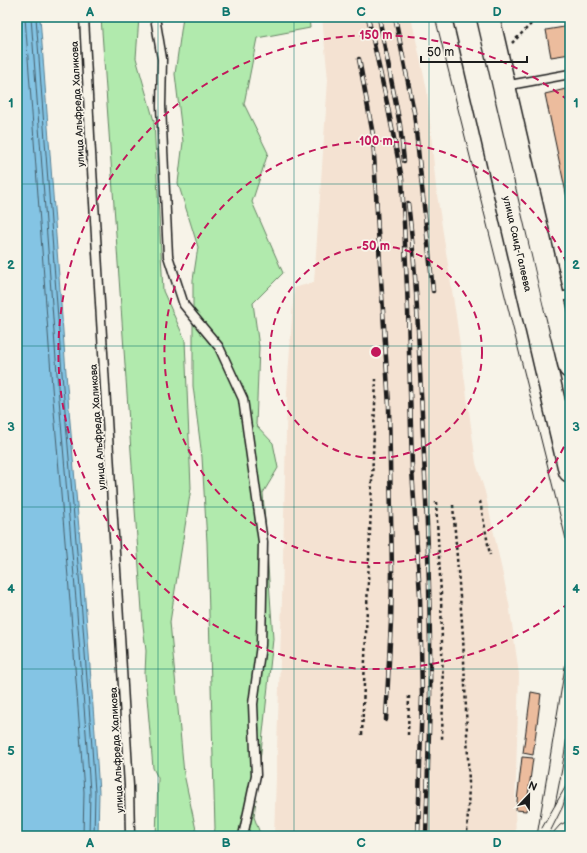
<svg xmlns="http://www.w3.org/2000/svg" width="587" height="853" font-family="'Balsamiq Sans',sans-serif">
<rect width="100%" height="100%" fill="#f7f3e8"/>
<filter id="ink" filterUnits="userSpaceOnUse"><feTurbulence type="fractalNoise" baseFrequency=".025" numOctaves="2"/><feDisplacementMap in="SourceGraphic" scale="8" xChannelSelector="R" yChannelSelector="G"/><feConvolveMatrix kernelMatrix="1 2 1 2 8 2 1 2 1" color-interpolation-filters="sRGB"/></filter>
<g filter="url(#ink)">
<path fill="#f4e2d2" d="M322,17h89l16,73 9,98 20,128 20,147 9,29 24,111 10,71 -4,135 1,27h-242l8,-236 5,-208 7,-104 20,-6 14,-202z"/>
<g fill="#b1eaad" stroke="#668364">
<path d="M101,17h38l-3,41 18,63 9,170 22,49 6,148 -21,134 14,152 12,56v6h-40l2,-58 -5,-10 -8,-94 1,-23 -3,-26z"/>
<path d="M183,17h126l1,11 -53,10 -13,66 24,49 -16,49 31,71 -30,30 6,44 -3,78 17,18 5,25 -15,25 10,146 -19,178 7,19h-47l1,-8 -8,-286 -5,-85 -9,-71v-106l5,-33 -20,-64 5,-41 -8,-68z"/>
</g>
<path fill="#84c4e4" stroke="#5a8194" d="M17,17h23l27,369 18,214 10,133 4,59 -1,44h-81z"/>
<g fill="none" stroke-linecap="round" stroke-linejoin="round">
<g stroke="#465f6c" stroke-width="1">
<path d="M25,17l27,370 18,214 10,133 4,58 -1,44"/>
<path d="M31,17l27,370 18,213 10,133 4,59 -1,44"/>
<path d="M36,17l27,370 18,213 10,133 4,59 -1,44"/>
</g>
</g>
<g fill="#ecbc9d" stroke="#1c1c1c">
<path d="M570,26v28l-19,3 -5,-27z"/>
<path d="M570,88v124l-25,-118z"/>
<path d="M531,692l10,2 -8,61 -10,-2z"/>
<path d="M522,757l11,1 -7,53 -10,-1z"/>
</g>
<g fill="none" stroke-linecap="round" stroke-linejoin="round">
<defs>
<g id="service">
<path d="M84,17l6,119 39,650 1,50"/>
<path d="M155,17l7,42 -1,47 7,150 16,49 35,42 24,52 20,143 -2,103 -8,59 3,71 -13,61"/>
<path d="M504,86l66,-12"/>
<path d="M554,298l16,-3"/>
</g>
<g id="secondary">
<path d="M464,17l106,454"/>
<path d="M488,17l65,281 17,69"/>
</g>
</defs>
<use href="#service" stroke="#1c1c1c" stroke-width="11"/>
<use href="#secondary" stroke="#1c1c1c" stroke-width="25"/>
<g stroke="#1c1c1c" stroke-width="2.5" stroke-dasharray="3 3" stroke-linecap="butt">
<path d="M533,22l34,-5"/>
<path d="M512,43l21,-21 -1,-5"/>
<path d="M480,501l10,54"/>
<path d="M436,502l5,92 2,100 -1,46"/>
<path d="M453,505l10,131 6,147 -2,53"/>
<path d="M362,735l14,-356"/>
<path d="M408,735l1,-40"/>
</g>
<use href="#service" stroke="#f7f3e8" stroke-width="8"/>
<use href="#secondary" stroke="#f7f3e8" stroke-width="22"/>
<g stroke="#1c1c1c" stroke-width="1">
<path d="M435,17l135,538"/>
<path d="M555,805l7,-36 8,-52"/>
<path d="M542,828l28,-49"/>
<path d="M553,833l7,-8 10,-5"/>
<path d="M537,836l33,-199"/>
<path d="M548,836l15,-30 4,-16"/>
</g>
<defs>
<g id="rail">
<path d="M368,17l19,86 15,76 6,130 4,160 8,126 2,99 -4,142"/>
<path d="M379,17l21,108 4,36"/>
<path d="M395,17l19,95 19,179"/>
<path d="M359,59l14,76 5,96 11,175 3,166 -1,49 -5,99"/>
<path d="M408,203c8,63 10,127 13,190 5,101 10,202 9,303 -1,47 -3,93 -4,140"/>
</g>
</defs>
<use href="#rail" stroke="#1c1c1c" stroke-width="4.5"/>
<use href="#rail" stroke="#f7f3e8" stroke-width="3" stroke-dasharray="9" stroke-linecap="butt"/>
</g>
</g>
<path fill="none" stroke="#0f766e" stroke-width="1" stroke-opacity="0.55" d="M158,17v819M294,17v819M429,17v819M17,184h553M17,346h553M17,507h553M17,669h553"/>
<g fill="none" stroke="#c2185b" stroke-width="2" stroke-dasharray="7 5">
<circle cx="376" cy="352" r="106"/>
<path d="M569 436A211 211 0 1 1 569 268"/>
<path d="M569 603A317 317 0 1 1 569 101"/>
</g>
<g text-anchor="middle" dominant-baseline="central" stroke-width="3.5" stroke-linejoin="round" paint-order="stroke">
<g font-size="10" fill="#1c1c1c" stroke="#f7f3e8">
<text transform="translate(78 104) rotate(-93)">улица Альфреда Халикова</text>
<text transform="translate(517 244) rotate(77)">улица Саид-Галеева</text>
<text transform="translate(98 427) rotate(-94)">улица Альфреда Халикова</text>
<text transform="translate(117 750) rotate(-93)">улица Альфреда Халикова</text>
</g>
</g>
<circle cx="376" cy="352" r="6" fill="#c2185b" stroke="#f7f3e8" stroke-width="2"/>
<g font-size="12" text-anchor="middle" font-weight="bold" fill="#c2185b" stroke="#f7f3e8" stroke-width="3.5" stroke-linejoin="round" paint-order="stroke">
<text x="376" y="39">150 m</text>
<text x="376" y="145">100 m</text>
<text x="376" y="250">50 m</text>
</g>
<rect width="587" height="853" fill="none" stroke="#f7f3e8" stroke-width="44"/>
<g transform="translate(529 795) rotate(22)" stroke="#f7f3e8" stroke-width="3" paint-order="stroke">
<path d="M0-3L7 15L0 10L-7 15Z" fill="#1c1c1c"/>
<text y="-6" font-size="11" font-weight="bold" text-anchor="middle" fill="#1c1c1c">N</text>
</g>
<path d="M421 56v6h106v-6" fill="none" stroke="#1c1c1c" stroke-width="2"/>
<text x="427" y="56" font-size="12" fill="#1c1c1c" stroke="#f7f3e8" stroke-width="3" paint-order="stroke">50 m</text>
<rect x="22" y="22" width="543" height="809" fill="none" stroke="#0f766e" stroke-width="1.5"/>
<g font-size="13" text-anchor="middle" font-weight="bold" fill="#0f766e">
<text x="90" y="16">A</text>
<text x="226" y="16">B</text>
<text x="361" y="16">C</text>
<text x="497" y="16">D</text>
<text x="11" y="107">1</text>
<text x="576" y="107">1</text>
<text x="11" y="269">2</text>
<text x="576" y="269">2</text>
<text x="11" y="431">3</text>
<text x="576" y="431">3</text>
<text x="11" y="593">4</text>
<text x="576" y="593">4</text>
<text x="11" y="755">5</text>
<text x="576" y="755">5</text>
<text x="90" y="847">A</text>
<text x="226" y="847">B</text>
<text x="361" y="847">C</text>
<text x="497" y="847">D</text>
</g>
</svg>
